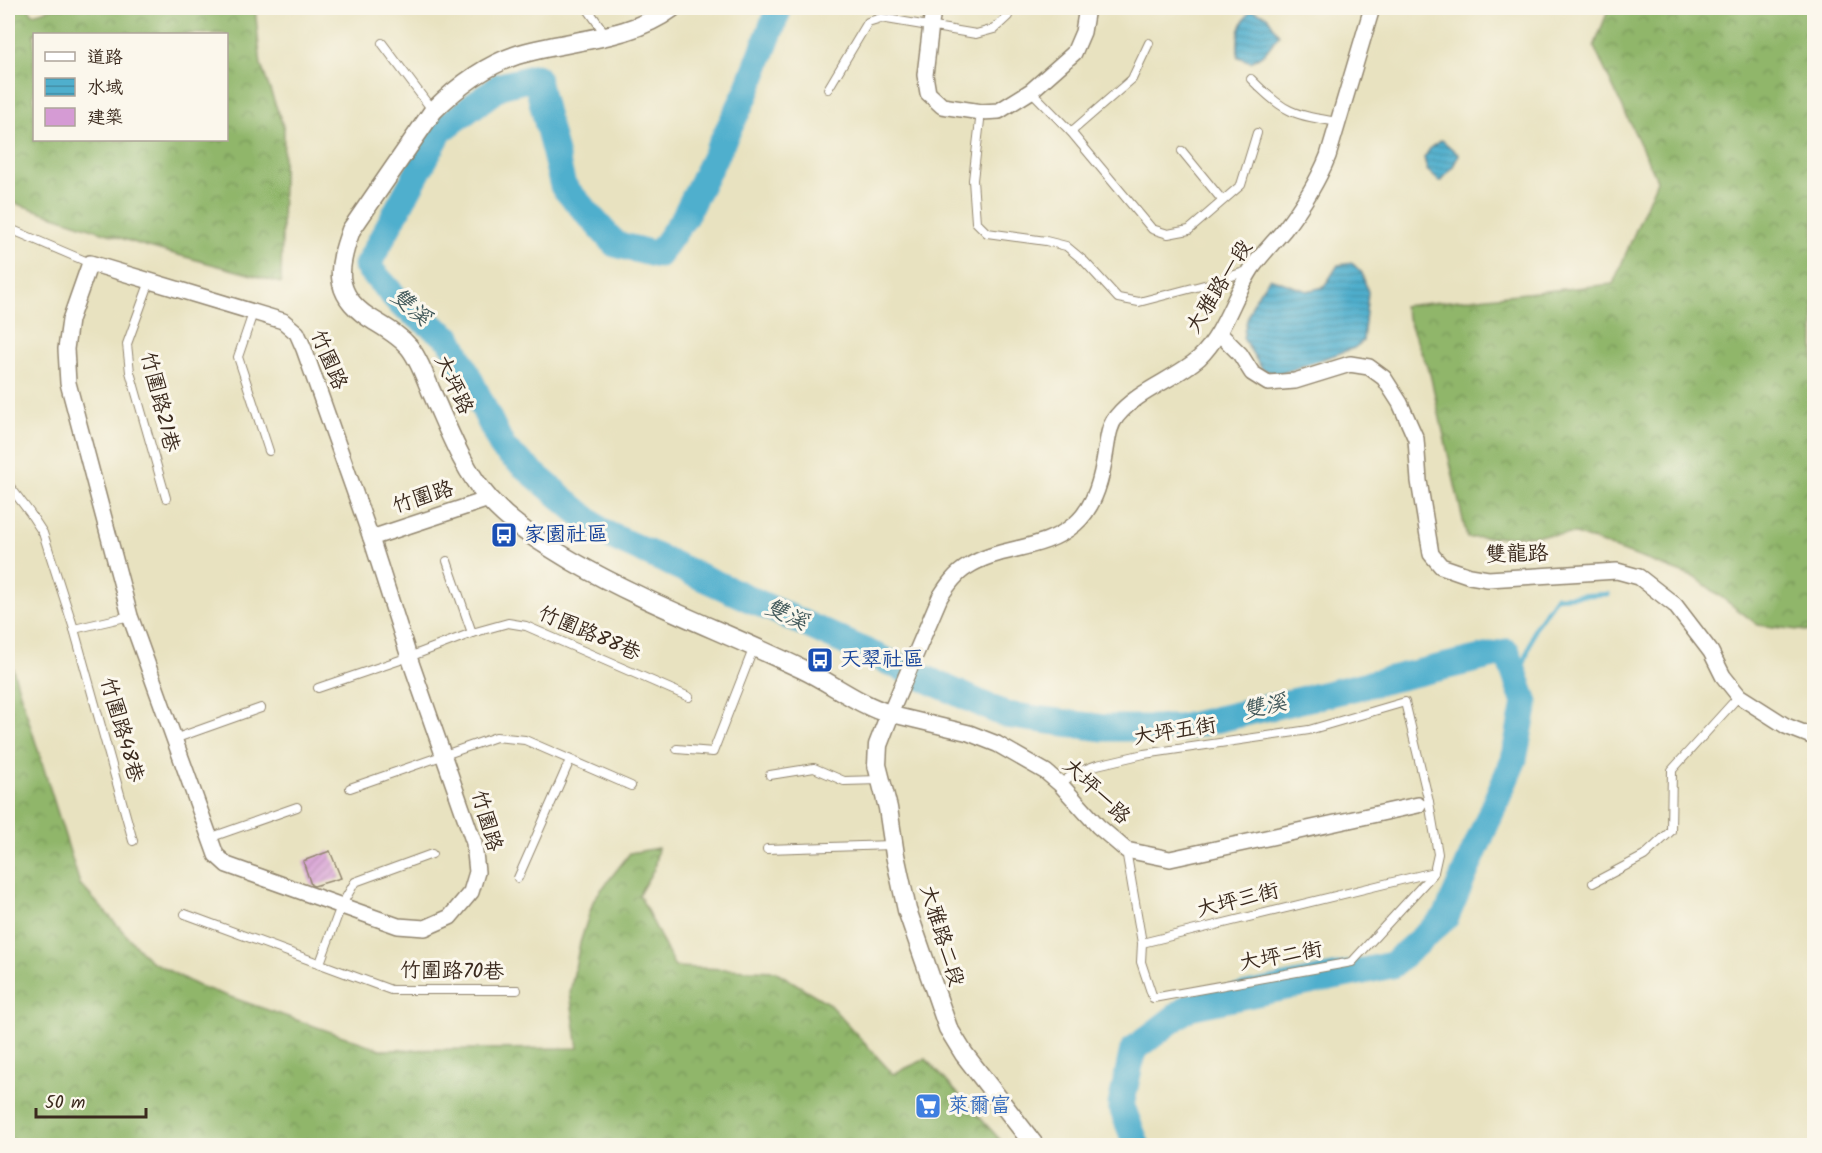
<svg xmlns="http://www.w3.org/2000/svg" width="1822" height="1153" font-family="Kalam,'LXGW WenKai TC',sans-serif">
<defs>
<pattern id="forest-crowns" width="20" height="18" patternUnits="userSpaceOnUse" patternTransform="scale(1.5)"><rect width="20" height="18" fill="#90b66b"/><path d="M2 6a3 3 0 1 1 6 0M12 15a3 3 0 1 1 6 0" fill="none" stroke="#779457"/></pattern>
<pattern id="water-rules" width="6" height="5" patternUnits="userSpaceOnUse" patternTransform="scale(1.5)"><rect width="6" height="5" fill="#4fafcd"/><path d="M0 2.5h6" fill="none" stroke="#438fa6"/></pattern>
<pattern id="building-hatch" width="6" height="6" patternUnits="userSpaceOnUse" patternTransform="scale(1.5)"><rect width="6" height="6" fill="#d59bd4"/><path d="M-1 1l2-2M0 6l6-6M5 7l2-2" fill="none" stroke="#ae7fab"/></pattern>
</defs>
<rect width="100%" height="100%" fill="#fbf7ec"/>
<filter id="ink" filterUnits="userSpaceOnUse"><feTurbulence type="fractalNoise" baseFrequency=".0167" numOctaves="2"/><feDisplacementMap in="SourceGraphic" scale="12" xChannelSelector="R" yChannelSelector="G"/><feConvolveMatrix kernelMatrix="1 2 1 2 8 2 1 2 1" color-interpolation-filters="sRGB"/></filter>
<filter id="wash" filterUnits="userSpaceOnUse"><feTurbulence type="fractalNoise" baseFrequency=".008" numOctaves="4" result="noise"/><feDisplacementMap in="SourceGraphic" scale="24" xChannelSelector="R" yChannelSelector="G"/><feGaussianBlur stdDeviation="1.35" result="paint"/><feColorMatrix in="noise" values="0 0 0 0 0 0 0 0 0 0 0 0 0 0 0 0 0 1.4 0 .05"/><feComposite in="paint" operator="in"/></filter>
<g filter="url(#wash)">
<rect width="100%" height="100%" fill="#e8e2c0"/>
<g fill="url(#forest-crowns)" stroke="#667044" stroke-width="1.5" fill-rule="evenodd">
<path d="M8,8h20l5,6 21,-6h201l6,57 23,63 -3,155 -136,-37 -137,-45zM34,34h192v106h-192z"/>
<path d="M1609,8h205v624l-56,-7 -62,-47 -120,-44 -109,4 -37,-164 -27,-68 210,-22 44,-104 -63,-133z"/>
<path d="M8,654l72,230 69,76 47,25 187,65 195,-2 -8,-55 10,-50 14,-44 36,-46 28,-5 -4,21 -15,25 36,73 100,4 53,32 65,71 33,-15 79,86 -980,1 -17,-9z"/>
</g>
<g fill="url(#water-rules)" stroke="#456c76" stroke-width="1.5">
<path d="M1251,10l16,6 12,19 -14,18 -14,9 -13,-5c-1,-20 0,-31 13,-47z"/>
<path d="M1442,140l17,15 -7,13 -12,14 -13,-12 -3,-12 7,-11z"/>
<path d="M1352,263l10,10 6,19 -5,49 -9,7 -77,27 -15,-6 -19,-31c4,-24 11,-42 27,-60l37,13 17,-4 14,-22z"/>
</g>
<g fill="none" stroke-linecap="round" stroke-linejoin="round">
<path stroke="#4fafcd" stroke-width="4.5" d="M1518,684l17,-57 21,-30 52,-3"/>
<path stroke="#4fafcd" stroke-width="27" d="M779,8l-33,86 -62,124 -26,37 -43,-11 -52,-58 -27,-109 -36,9 -60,45 -73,135 34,38 49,35 53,109 99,84 404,183 98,13h76l327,-76 18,51 -11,56 -68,158 -54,48 -203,42 -56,43 -12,55 16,41"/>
</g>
<g id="blocks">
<path fill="url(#building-hatch)" d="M330,851l11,27 -27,8 -3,-1 -8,-24z"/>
</g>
</g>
<g filter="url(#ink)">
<use href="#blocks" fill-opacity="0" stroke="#92866f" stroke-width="1.5"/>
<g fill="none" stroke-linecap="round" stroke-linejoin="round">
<defs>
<g id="service">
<path d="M587,8l19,27"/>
<path d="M382,43l51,68"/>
<path d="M1251,79c33,34 42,36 88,43"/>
<path d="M828,89l40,-67 13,-4 95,16 18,-5 14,-13 1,-8"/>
<path d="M1031,91l40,41 81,97 16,5 21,-4 52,-45 16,-52"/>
<path d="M981,112l-8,68 3,42 11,11 59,8 20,5 18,15 34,37 21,4 69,-18 39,-13"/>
<path d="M1071,132l61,-53 17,-36"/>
<path d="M1182,151l40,49"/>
<path d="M8,228l82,35"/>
<path d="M150,281l-23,63 3,28 36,126"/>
<path d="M253,313l-15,44 31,94"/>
<path d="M8,484l22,29 13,20 31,96 59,212"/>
<path d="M447,561l25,72"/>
<path d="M74,629l56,-13"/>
<path d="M318,688l91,-31 63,-24 36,-10 18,3 163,71"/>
<path d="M174,739l87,-31"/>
<path d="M677,749l36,3 41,-105"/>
<path d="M770,775l44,-7 30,13 36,-1"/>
<path d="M1060,784l15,-11 22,-8 47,-11 165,-24 96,-28 24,100"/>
<path d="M350,788l146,-51 29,3 106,46"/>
<path d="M1427,803l2,-1 9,52 -4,18"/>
<path d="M209,838l88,-31"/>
<path d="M767,849l125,-4"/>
<path d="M1126,850l16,93 292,-71"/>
<path d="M518,878l52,-118"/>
<path d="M1593,883l51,-27 27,-25 1,-61 67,-74"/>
<path d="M185,914l206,76h126"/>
<path d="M1142,943l-1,19 12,36 199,-36 81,-88"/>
<path d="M320,963l21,-57 14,-24 77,-28"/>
</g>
<g id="minor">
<path d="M933,8l-8,67 3,18 14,13 39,6 18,-1 32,-20 43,-38 9,-21 4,-24"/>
<path d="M1372,8l-44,148c-10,25 -27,52 -44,74 -11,13 -22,24 -32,38 -19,29 -27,65 -53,90 -24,21 -62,33 -82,58 -8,9 -9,22 -11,34 -4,26 -10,56 -31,74 -33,28 -74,21 -108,43 -12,7 -20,19 -27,30l-50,117 79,19 28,11 49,28 14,12 38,42 28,24 44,9 248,-54"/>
<path d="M90,263l193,58 14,12 7,16 67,189 38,119 65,186 3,29 -6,20 -21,25 -25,11 -27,-2 -171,-61 -11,-10 -86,-239 -62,-233 -2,-34 4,-29z"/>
<path d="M1219,333l21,21 12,19 16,10 27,-2 55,-17 19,3 15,11 16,25 16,36 3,42 12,73 10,12 29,10 18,3 129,-8 22,6 36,28 36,47 12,24 16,20 47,30 28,11"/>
<path d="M371,538l118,-39"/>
</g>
<path id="tertiary" d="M672,8c-44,33 -104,31 -155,47 -33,11 -60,32 -84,56l-82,119c-13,36 -19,63 17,87 14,9 30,17 41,30 10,12 16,30 22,44 17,37 31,77 58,108 23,26 53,44 83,62 73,42 153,71 230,108 30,14 57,36 88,45l-12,31 -1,20 11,43 7,47 12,55 41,118 16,26 71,92"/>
</defs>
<use href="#service" stroke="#92866f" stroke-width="10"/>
<use href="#minor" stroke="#92866f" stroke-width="18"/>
<use href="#tertiary" stroke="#92866f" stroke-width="21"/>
<use href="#service" stroke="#fff" stroke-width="8"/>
<use href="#minor" stroke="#fff" stroke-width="15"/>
<use href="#tertiary" stroke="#fff" stroke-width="18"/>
</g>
</g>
<defs>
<symbol id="bus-square" viewBox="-11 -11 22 22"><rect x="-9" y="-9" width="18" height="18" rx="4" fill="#1a4fb4" stroke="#fbf7ec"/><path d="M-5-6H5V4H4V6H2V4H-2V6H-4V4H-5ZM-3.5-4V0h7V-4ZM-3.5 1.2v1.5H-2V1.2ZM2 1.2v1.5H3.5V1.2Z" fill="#fff"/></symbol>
<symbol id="supermarket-square" viewBox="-11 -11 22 22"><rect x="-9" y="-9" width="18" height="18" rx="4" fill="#3f7fe0" stroke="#fbf7ec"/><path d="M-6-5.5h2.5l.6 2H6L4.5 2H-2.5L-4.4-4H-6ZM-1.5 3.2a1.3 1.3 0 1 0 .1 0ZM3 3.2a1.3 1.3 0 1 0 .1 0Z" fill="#fff"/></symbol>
</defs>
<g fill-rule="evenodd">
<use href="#bus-square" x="489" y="520" width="30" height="30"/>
<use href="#bus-square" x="805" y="645" width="30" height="30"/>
<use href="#supermarket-square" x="913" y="1091" width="30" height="30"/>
</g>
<g text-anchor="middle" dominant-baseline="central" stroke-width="6" stroke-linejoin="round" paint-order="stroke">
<g font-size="21" fill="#3b2a1e" stroke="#fbf7ec">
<text transform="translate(1220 287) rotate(-58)">大雅路一段</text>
<text transform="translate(328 360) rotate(67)">竹園路</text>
<text transform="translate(453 385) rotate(65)">大坪路</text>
<text transform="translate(159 402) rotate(76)">竹圍路21巷</text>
<text transform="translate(423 498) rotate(-18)">竹圍路</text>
<text transform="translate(1517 555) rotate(-2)">雙龍路</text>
<text transform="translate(589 634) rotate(23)">竹圍路88巷</text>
<text transform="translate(121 730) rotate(74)">竹圍路48巷</text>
<text transform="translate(1175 732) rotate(-9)">大坪五街</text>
<text transform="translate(1096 792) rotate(44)">大坪一路</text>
<text transform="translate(486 821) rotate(74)">竹園路</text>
<text transform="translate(1238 901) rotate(-14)">大坪三街</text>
<text transform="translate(941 936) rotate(73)">大雅路二段</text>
<text transform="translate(1281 957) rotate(-10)">大坪二街</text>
<text transform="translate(452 972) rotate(1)">竹圍路70巷</text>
</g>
<g font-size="21" fill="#164399" stroke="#fbf7ec" text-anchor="start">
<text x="524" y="535">家園社區</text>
<text x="840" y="660">天翠社區</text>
</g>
<g font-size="21" fill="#366cbe" stroke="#fbf7ec" text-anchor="start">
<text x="948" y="1106">萊爾富</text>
</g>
<g font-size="22" font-style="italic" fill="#42595b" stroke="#fbf7ec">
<text transform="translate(410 308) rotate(40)">雙溪</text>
<text transform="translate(786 616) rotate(24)">雙溪</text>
<text transform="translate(1265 708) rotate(-13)">雙溪</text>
</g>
</g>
<rect width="1822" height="1153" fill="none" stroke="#fbf7ec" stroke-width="30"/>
<rect x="33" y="33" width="195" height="108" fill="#fbf7ec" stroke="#aea59a" stroke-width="1.5"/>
<rect x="45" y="52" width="30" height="9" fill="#ffffff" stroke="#aea59a" stroke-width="1.5"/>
<text x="87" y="63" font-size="18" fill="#3b2a1e">道路</text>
<rect x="45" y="78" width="30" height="18" fill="url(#water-rules)" stroke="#aea59a" stroke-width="1.5"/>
<text x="87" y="93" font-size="18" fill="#3b2a1e">水域</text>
<rect x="45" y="108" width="30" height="18" fill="#d59bd4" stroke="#aea59a" stroke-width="1.5"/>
<text x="87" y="123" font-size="18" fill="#3b2a1e">建築</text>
<path d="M36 1108v9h110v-9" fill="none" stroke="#3b2a1e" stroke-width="3"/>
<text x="45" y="1108" font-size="18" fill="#3b2a1e" stroke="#fbf7ec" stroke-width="4.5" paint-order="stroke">50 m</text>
</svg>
